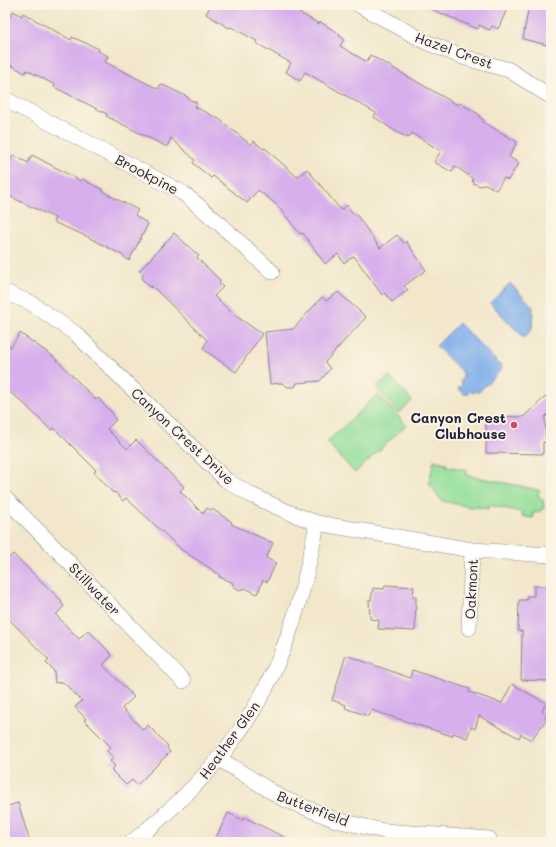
<svg xmlns="http://www.w3.org/2000/svg" width="556" height="847" font-family="Mali,sans-serif">
<rect width="100%" height="100%" fill="#fcf5e5"/>
<filter id="ink" filterUnits="userSpaceOnUse"><feTurbulence type="fractalNoise" baseFrequency=".025" numOctaves="2"/><feDisplacementMap in="SourceGraphic" scale="8" xChannelSelector="R" yChannelSelector="G"/><feConvolveMatrix kernelMatrix="1 2 1 2 8 2 1 2 1" color-interpolation-filters="sRGB"/></filter>
<filter id="wash" filterUnits="userSpaceOnUse"><feTurbulence type="fractalNoise" baseFrequency=".012" numOctaves="4" result="noise"/><feDisplacementMap in="SourceGraphic" scale="16" xChannelSelector="R" yChannelSelector="G"/><feGaussianBlur stdDeviation="0.9" result="paint"/><feColorMatrix in="noise" values="0 0 0 0 0 0 0 0 0 0 0 0 0 0 0 0 0 1.4 0 .05"/><feComposite in="paint" operator="in"/></filter>
<g filter="url(#wash)">
<rect width="100%" height="100%" fill="#f2e7cb"/>
<g fill="#94df9b" stroke="#5b806b">
<path d="M389,376l23,25 -13,12 -23,-26z"/>
<path d="M378,394l28,31 -51,48 -28,-31z"/>
<path d="M434,460l12,3v3l21,4 -1,5 73,15 -1,6 5,4 1,8 -5,4h-5l-1,6 -11,-2v-4l-33,-7 -1,4 -11,-2 -2,1 -33,-7 -13,-18z"/>
</g>
<g fill="#80b0eb" stroke="#516993">
<path d="M510,283l23,24 -1,22 -8,9 -34,-35z"/>
<path d="M459,323l44,45 -25,25 -2,-2 -3,2 -3,-2 -5,4 -7,-7 5,-4 -3,-2 4,-8 -28,-28z"/>
</g>
<g id="blocks">
<g fill="#d7afec">
<path d="M211,5h75l33,19 1,-2 20,12 -1,2 5,3 -4,7 27,16 3,-7 84,48 4,2 2,-2 20,12 -1,2 5,3 -1,2 34,20 -8,15 10,6 -11,17 -4,-2 -8,12 -10,-6 -6,2 -7,-3 -1,-5 -17,-12 -3,6 -18,-10 7,-11 -29,-18 -3,5 -11,-5 -24,-16 2,-4 -71,-41 -5,9 -14,-9 5,-9 -35,-20 1,-2 -26,-14 -2,1 -23,-14z"/>
<path d="M422,5h87l-11,24 -6,-3 -2,4 -11,-5 -1,4z"/>
<path d="M529,5h22v41l-28,-7z"/>
<path d="M13,11l9,5 1,-3 48,27 1,-3 27,12 -1,2 10,5 -3,6 53,27 3,-5 27,13 -1,1 10,5 -2,4 24,12 32,26 3,-4 9,8 2,-1 32,29 10,-8 34,41 6,-5 7,10 2,-1 24,34 17,-13 7,8 2,-2 20,29 -22,16 4,4 -16,12 -7,-9 -3,2 -28,-39 -10,7 -6,-9 -13,10 -22,-31 -3,1 -23,-29 -19,-15 -11,13 -30,-24 -4,-3 -2,2 -18,-15 2,-3 -24,-22 -4,9 -61,-31 1,-2 -53,-27 1,-2 -28,-15 -2,3 -20,-11v-36z"/>
<path d="M13,155l15,8 4,-8 49,26 1,-2 21,11v2l35,18 -3,5 13,9 -19,37 -7,-6 -36,-19 -33,-14 2,-4 -50,-24v-22z"/>
<path d="M174,233l25,23 -2,2 24,23 -2,2 4,4 -9,9 19,18 29,20 -26,38 -33,-23 4,-9 -55,-54 -1,2 -9,-9 1,-5 -4,-3z"/>
<path d="M338,292l28,25 -41,45 5,7 -10,12 -23,2 -2,4h-7l-6,-4 -12,1 -5,-52 28,-3 29,-32 4,4z"/>
<path d="M20,333l34,24 42,43 2,-2 8,9 8,8 -1,2 3,3 -9,9 20,20 9,-9 48,47 -4,4 23,23 4,-6 4,2 1,-1 20,13 -1,2 42,19 -7,15 10,5 -9,19 -4,-2 -6,14 -12,-6 -5,2 -6,-3 -2,-5 -13,-5 1,-2 -38,-25 -56,-52 -3,3 -8,-9 -2,1 -19,-21 2,-2 -42,-42 -3,2 -32,-31 -14,-10v-46l6,4z"/>
<path d="M551,392v19l-6,6 1,26 -3,-1v12l-57,-1v-37l37,1z"/>
<path d="M13,554l49,47 -1,1 3,4 -8,9 23,24 9,-9 24,25 -9,10 31,32 -12,11 21,22 5,-5 20,21 -1,2 3,4 -33,33 -5,-5 -6,5 -15,-15 4,-4 -5,-5 4,-3 -7,-7 4,-4 -27,-27 2,-1 -11,-12 7,-6 -19,-19 -8,1 -1,-12 -8,-8 3,-3 -44,-45v-53z"/>
<path d="M385,585l29,2 -1,10h3l-1,34 -37,-2 1,-9 -9,-1 -1,-19h2l2,-12 11,1z"/>
<path d="M534,586h17v95l-30,-1 1,-49h-4l1,-31h8v-4h7z"/>
<path d="M346,655l64,23 2,-8 58,19 -1,3 33,11 10,-19 34,19 -4,8 5,3 -2,4 2,1 -16,21 -10,-6 -2,4 -40,-22 -4,13 -4,-2 -4,11 -14,-5 -1,3 -81,-26 -3,6 -23,-8 1,-3 -14,-5z"/>
<path d="M18,803l12,39h-25v-35z"/>
<path d="M228,813l15,7 1,-3 50,25h-80z"/>
</g>
</g>
</g>
<g filter="url(#ink)">
<use href="#blocks" fill-opacity="0" stroke="#8a8483" stroke-width="1"/>
<g fill="none" stroke-linecap="round" stroke-linejoin="round">
<defs>
<g id="street">
<path d="M359,5l67,37 37,15 46,13 39,25"/>
<path d="M5,99l178,94 37,31 52,48"/>
<path d="M5,292l26,11 45,31 150,146 25,15 37,17 29,11 155,27 79,5"/>
<path d="M5,498l57,57 121,126"/>
<path d="M469,628l3,-78"/>
<path d="M218,758l64,40 54,22 48,11 105,8"/>
<path d="M132,842c56,-44 107,-98 138,-163 24,-49 37,-103 47,-156"/>
</g>
</defs>
<use href="#street" stroke="#8a8483" stroke-width="16"/>
<use href="#street" stroke="#fff" stroke-width="15"/>
</g>
</g>
<circle fill="#d1495b" stroke="#fcf5e5" stroke-width="1.5" cx="514" cy="425" r="4"/>
<g text-anchor="middle" dominant-baseline="central" stroke-width="4" stroke-linejoin="round" paint-order="stroke">
<g font-size="14" fill="#22223b" stroke="#fcf5e5">
<text transform="translate(454 50) rotate(20)">Hazel Crest</text>
<text transform="translate(147 174) rotate(28)">Brookpine</text>
<text transform="translate(183 436) rotate(43)">Canyon Crest Drive</text>
<text transform="translate(95 589) rotate(46)">Stillwater</text>
<text transform="translate(471 589) rotate(-87)">Oakmont</text>
<text transform="translate(229 740) rotate(-54)">Heather Glen</text>
<text transform="translate(313 808) rotate(21)">Butterfield</text>
</g>
<g font-size="14" font-weight="bold" fill="#22223b" stroke="#fcf5e5" text-anchor="end">
<text x="506" y="417">Canyon Crest<tspan x="506" dy="16">Clubhouse</tspan></text>
</g>
</g>
<rect width="556" height="847" fill="none" stroke="#fcf5e5" stroke-width="20"/>
</svg>
